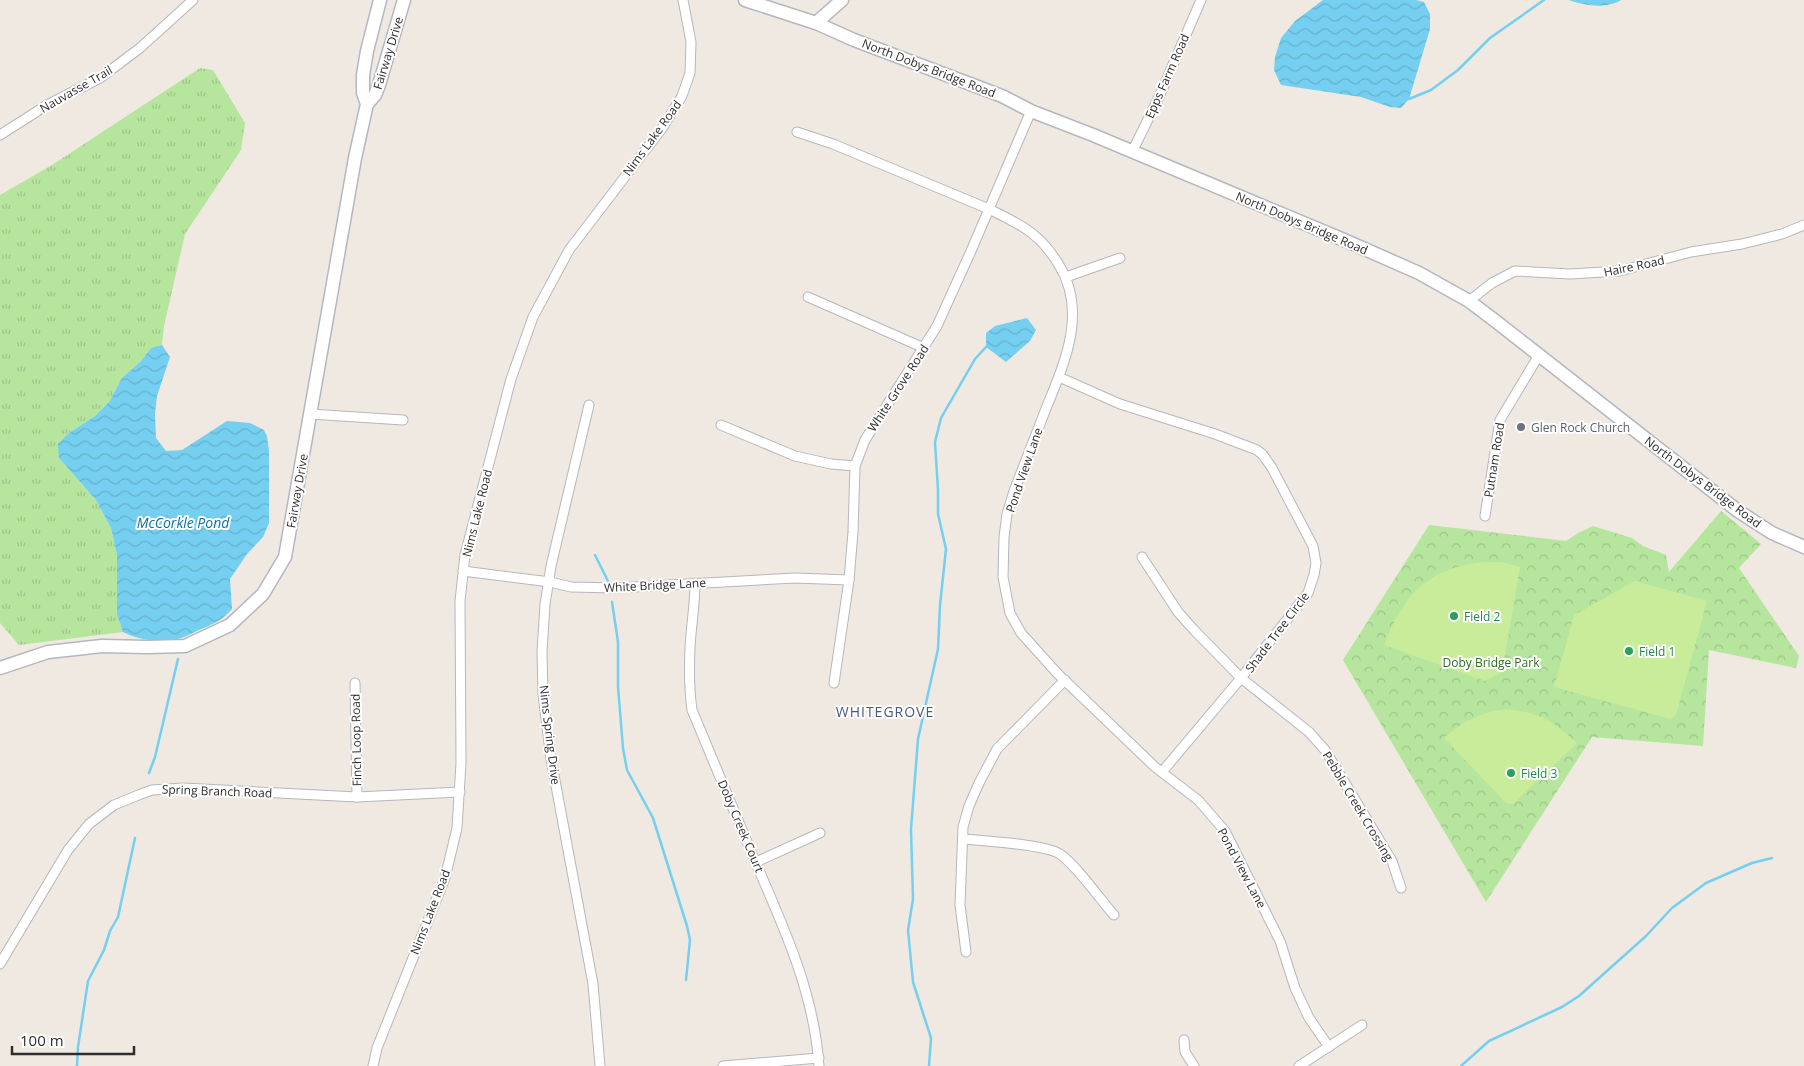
<svg xmlns="http://www.w3.org/2000/svg" width="1804" height="1066" font-family="'Open Sans',sans-serif">
<defs>
<pattern id="grass-tufts" width="24" height="20" patternUnits="userSpaceOnUse" patternTransform="scale(1.25)"><rect width="24" height="20" fill="#b6e59e"/><path d="M3 7l-1-3M5 7V3M7 7l1-3M15 17l-1-3M17 17v-4M19 17l1-3" fill="none" stroke="#9dc588"/></pattern>
<pattern id="park-crowns" width="20" height="18" patternUnits="userSpaceOnUse" patternTransform="scale(1.25)"><rect width="20" height="18" fill="#b6e59e"/><path d="M2 6a3 3 0 1 1 6 0M12 15a3 3 0 1 1 6 0" fill="none" stroke="#9dc588"/></pattern>
<pattern id="water-waves" width="16" height="10" patternUnits="userSpaceOnUse" patternTransform="scale(1.25)"><rect width="16" height="10" fill="#75cff0"/><path d="M0 5q4-4 8 0t8 0" fill="none" stroke="#66b2ce"/></pattern>
</defs>
<rect width="100%" height="100%" fill="#efe9e1"/>
<path fill="url(#grass-tufts)" d="M200,68l13,2 32,53 -4,27 -56,84 -21,92 -2,19 -11,3 -10,13 -19,17 -13,24 -14,14 -26,17 -10,25 37,42 15,28 6,27v60l6,17 -104,13 -19,-22v-428l52,-30z"/>
<path fill="url(#park-crowns)" d="M1721,511l40,33 -22,24 60,88 -3,12 -87,-18 -6,96 -111,-9 -106,165 -143,-242 86,-135 137,16 12,-8 15,-7 39,12 11,8 23,9 3,17z"/>
<g fill="#c9ec9a">
<path d="M1487,562h15l18,5 -18,105 -17,9 -101,-36c19,-51 46,-79 103,-83z"/>
<path d="M1635,581l72,20 -31,114 -6,4 -116,-32 20,-72z"/>
<path d="M1506,709c34,4 46,11 71,34l-64,61 -7,-1 -62,-65c21,-18 35,-25 62,-29z"/>
</g>
<g fill="url(#water-waves)">
<path d="M1323,0h93l8,2 6,12v15l-21,70 -8,9 -11,-1 -29,-10 -80,-12 -7,-15 1,-13 6,-19 14,-17z"/>
<path d="M1569,0h52c-14,9 -36,6 -52,0z"/>
<path d="M1027,318l9,12 -6,11 -24,21 -20,-15v-14l9,-7z"/>
<path d="M162,345l8,12 -13,39 -2,18 1,24 10,13 16,-1 45,-29 23,2 14,7 3,6 2,15v72l-6,14 -16,17 -17,25 2,30c-9,11 -21,16 -33,21 -7,3 -15,8 -22,9 -18,4 -38,1 -54,-7l-6,-17v-60l-6,-27 -15,-28 -37,-42 -1,-14 11,-11 26,-17 14,-14 13,-24 19,-17 10,-13z"/>
</g>
<g fill="none" stroke-linecap="round" stroke-linejoin="round">
<g stroke="#75cff0" stroke-width="2.5">
<path d="M1409,99l22,-9 27,-20 32,-32 54,-38"/>
<path d="M595,555l13,26"/>
<path d="M612,602l6,40v45l5,61 4,22 26,48 34,108 3,14 -4,40"/>
<path d="M149,773l6,-16 23,-98"/>
<path d="M77,1066l1,-19 10,-66 16,-31 6,-19 8,-14 17,-79"/>
<path d="M929,1066l2,-28 -18,-56 -5,-52 5,-31 -2,-70 7,-90 20,-90 2,-44 6,-56 -8,-35v-24l-3,-48 6,-24 34,-59 11,-12"/>
<path d="M1461,1066l28,-25 73,-34 17,-11 67,-60 26,-28 34,-25 46,-20 20,-5"/>
</g>
<defs>
<g id="street">
<path d="M797,132l36,12 156,65c12,6 25,12 37,20 14,9 24,21 33,36 28,46 7,95 -12,141 -11,28 -22,57 -33,85l-7,23 -3,23 -1,40 7,36 11,20 36,40 98,94 43,33 27,31 55,110 15,47 14,30 20,29"/>
<path d="M0,135l47,-30 53,-27 40,-30 53,-48"/>
<path d="M1132,152l27,-55 42,-97"/>
<path d="M1066,277l54,-19"/>
<path d="M808,297l116,51"/>
<path d="M1469,301l23,-18 23,-12 55,3 50,-3 71,-19 51,-8 40,-10 22,-9"/>
<path d="M1059,377l61,27 95,30 42,16 6,5 9,13 41,78 3,17 -2,12 -6,18 -67,85 -79,94"/>
<path d="M589,405l-38,161 -6,38 -3,48 1,42 8,65 42,225 7,82"/>
<path d="M310,414l93,6"/>
<path d="M721,425l74,31 36,8 24,2"/>
<path d="M1485,516l15,-96 39,-65"/>
<path d="M1142,557l36,55 16,18 47,48 68,54 16,18 67,111 9,27"/>
<path d="M463,571l87,11 21,5 45,1 179,-10 54,2"/>
<path d="M695,583c0,22 -4,43 -5,65 -1,21 -1,41 2,62 21,51 42,101 63,151 29,67 59,131 64,205"/>
<path d="M355,683l2,114"/>
<path d="M834,683l15,-103 4,-48 2,-66 10,-26 72,-114 34,-75 60,-140"/>
<path d="M964,839c19,2 81,5 96,15 17,12 39,44 54,61"/>
<path d="M756,862l64,-29"/>
<path d="M966,952l-6,-47 3,-78 6,-21 10,-23 18,-34 68,-69"/>
<path d="M0,964l68,-114 21,-26 25,-19 27,-11 11,-4 31,-2 174,9 103,-5"/>
<path d="M1184,1040l1,12 9,14"/>
<path d="M373,1066l4,-18 68,-170 12,-50 4,-65 -1,-162 5,-46 46,-176 22,-62 36,-67 94,-123 19,-31 8,-23 1,-31 -8,-42"/>
<path d="M723,1066l96,-8"/>
<path d="M1299,1066l63,-41"/>
</g>
<g id="secondary">
<path d="M745,0l71,23 38,17 148,56 29,15 62,24 251,105 75,33 50,28 29,22 240,188 34,22 32,14"/>
<path d="M816,23l26,-23"/>
<path d="M367,104l8,-9 4,-10 25,-85"/>
<path d="M0,668l48,-16 54,-6 45,1 38,-1 45,-21 33,-31 22,-37 70,-399 12,-54 -4,-11v-18l4,-24 13,-51"/>
</g>
</defs>
<use href="#street" stroke="#b4b7c1" stroke-width="11"/>
<use href="#secondary" stroke="#b4b7c1" stroke-width="15"/>
<use href="#street" stroke="#fff" stroke-width="9"/>
<use href="#secondary" stroke="#fff" stroke-width="12"/>
</g>
<circle fill="#6b7280" stroke="#fff" stroke-width="2" cx="1521" cy="427" r="5"/>
<g fill="#2e9e5b" stroke="#fff" stroke-width="2">
<circle cx="1454" cy="616" r="5"/>
<circle cx="1629" cy="651" r="5"/>
<circle cx="1511" cy="773" r="5"/>
</g>
<g text-anchor="middle" dominant-baseline="central" stroke-width="4" stroke-linejoin="round" paint-order="stroke">
<g font-size="12" fill="#2e2e2e" stroke="#fff">
<text transform="translate(388 53) rotate(-73)">Fairway Drive</text>
<text transform="translate(929 68) rotate(21)">North Dobys Bridge Road</text>
<text transform="translate(1167 76) rotate(-66)">Epps Farm Road</text>
<text transform="translate(76 89) rotate(-30)">Nauvasse Trail</text>
<text transform="translate(652 138) rotate(-54)">Nims Lake Road</text>
<text transform="translate(1302 223) rotate(23)">North Dobys Bridge Road</text>
<text transform="translate(1634 266) rotate(-12)">Haire Road</text>
<text transform="translate(898 388) rotate(-57)">White Grove Road</text>
<text transform="translate(1494 460) rotate(-81)">Putnam Road</text>
<text transform="translate(1024 470) rotate(-71)">Pond View Lane</text>
<text transform="translate(1703 482) rotate(37)">North Dobys Bridge Road</text>
<text transform="translate(297 491) rotate(-80)">Fairway Drive</text>
<text transform="translate(477 513) rotate(-76)">Nims Lake Road</text>
<text transform="translate(655 585) rotate(-3)">White Bridge Lane</text>
<text transform="translate(1277 632) rotate(-53)">Shade Tree Circle</text>
<text transform="translate(550 735) rotate(83)">Nims Spring Drive</text>
<text transform="translate(356 740) rotate(-91)">Finch Loop Road</text>
<text transform="translate(217 791) rotate(2)">Spring Branch Road</text>
<text transform="translate(1358 806) rotate(59)">Pebble Creek Crossing</text>
<text transform="translate(741 826) rotate(67)">Doby Creek Court</text>
<text transform="translate(1242 868) rotate(62)">Pond View Lane</text>
<text transform="translate(430 912) rotate(-69)">Nims Lake Road</text>
</g>
<g font-size="12" fill="#5b616d" stroke="#fff" text-anchor="start">
<text x="1531" y="427">Glen Rock Church</text>
</g>
<g font-size="12" fill="#27864d" stroke="#fff" text-anchor="start">
<text x="1464" y="616">Field 2</text>
<text x="1639" y="651">Field 1</text>
<text x="1521" y="773">Field 3</text>
</g>
<g font-size="12" fill="#2c6e1b" stroke="#fff">
<text x="1491" y="662">Doby Bridge Park</text>
</g>
<g font-size="14" font-style="italic" fill="#0d6fa3" stroke="#fff">
<text x="183" y="522">McCorkle Pond</text>
</g>
<g font-size="14" letter-spacing="1" fill="#4d5680" stroke="#fff">
<text x="885" y="711">WHITEGROVE</text>
</g>
</g>
<path d="M12 1046v8h122v-8" fill="none" stroke="#2e2e2e" stroke-width="2.5"/>
<text x="20" y="1046" font-size="15" fill="#2e2e2e" stroke="#ffffff" stroke-width="4" paint-order="stroke">100 m</text>
</svg>
